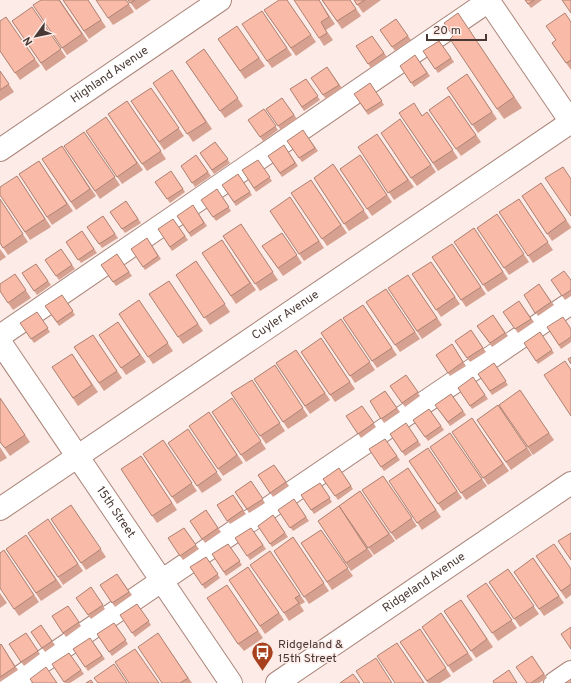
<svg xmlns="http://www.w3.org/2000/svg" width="571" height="683" font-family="Overpass,sans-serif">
<rect width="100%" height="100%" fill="#fcebe6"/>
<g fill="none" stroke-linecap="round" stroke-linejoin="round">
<defs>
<g id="minor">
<path d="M488,0l83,122"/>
<path id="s1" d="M0,150l220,-150"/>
<path d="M0,336l490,-336"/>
<path id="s2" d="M0,342l231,341"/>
<path id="s3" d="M0,509l571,-387"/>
<path d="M11,683l560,-380"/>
<path id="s4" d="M277,683l294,-200"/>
<path d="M555,683l16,-11"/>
</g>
</defs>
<use href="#minor" stroke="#ab867b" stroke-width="24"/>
<use href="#minor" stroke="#fff" stroke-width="22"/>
</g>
<g fill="#d6a190">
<path d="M60,0l28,41 -21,14 -34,-50z"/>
<path d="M63,0h25l18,27 -17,12z"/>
<path d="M126,0l8,12 -21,13 -5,-7z"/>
<path d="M128,0h23l-15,10z"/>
<path d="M287,0l29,42 -20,14 -32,-46z"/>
<path d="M319,0l16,24 -9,6 7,10 -9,6 -5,-8z"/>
<path d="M322,0h28l11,16 -19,13z"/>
<path d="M354,0h27l-18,13z"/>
<path d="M525,0h17l-11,8z"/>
<path d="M32,7l34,50 -20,14 -34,-50z"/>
<path d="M262,11l30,44 -20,13 -5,-7z"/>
<path d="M458,13l64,95 -18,11 -7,-10 -44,-73z"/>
<path d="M6,17l34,49 -20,14 -20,-29z"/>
<path d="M396,19l15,21 -16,11 -15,-21z"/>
<path d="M571,22v48l-19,-27 4,-3z"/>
<path d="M237,26l28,40 -20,13 -27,-40z"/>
<path d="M372,36l15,21 -16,11 -15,-22z"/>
<path d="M439,41l15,21 -16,11 -15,-22z"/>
<path d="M204,49l39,57 -18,12 -39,-56z"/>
<path d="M415,55l15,21 -16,11 -14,-21z"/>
<path d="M327,67l15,21 -16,11 -15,-21z"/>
<path d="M172,70l40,59 -19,13 -40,-59z"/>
<path d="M0,71l14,21 -14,9z"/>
<path d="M467,74l30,45 -19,14 -31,-45z"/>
<path d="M306,79l14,21 -16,11 -14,-22z"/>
<path d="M370,83l14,22 -16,10 -14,-21z"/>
<path d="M151,88l33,48 -20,14 -33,-49z"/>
<path d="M449,96l32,46 -20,14 -32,-46z"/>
<path d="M282,98l15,21 -16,11 -15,-21z"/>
<path d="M127,101l39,58 -19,12 -39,-57z"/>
<path d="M264,109l14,21 -15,11 -15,-21z"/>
<path d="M427,112l31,46 -20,13 -39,-58 23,3z"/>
<path d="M106,117l37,53 -21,14 -36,-53z"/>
<path d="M400,119l36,53 -19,14 -6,-8z"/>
<path d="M303,130l15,21 -16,11 -15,-21z"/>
<path d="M84,132l36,53 -20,14 -36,-53z"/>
<path d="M377,134l37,53 -20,13 -36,-53z"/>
<path d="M215,142l15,21 -16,11 -14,-21z"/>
<path d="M284,145l14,21 -16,11 -14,-21z"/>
<path d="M62,146l34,50 -20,14 -34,-51z"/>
<path d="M196,155l15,21 -16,11 -14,-21z"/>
<path d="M360,155l32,47 -20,14 -32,-47z"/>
<path d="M258,160l14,21 -16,11 -14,-22z"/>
<path d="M39,161l34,50 -21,14 -33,-51z"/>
<path d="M333,164l36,54 -20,13 -35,-53z"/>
<path d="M171,171l14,21 -15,11 -15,-21z"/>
<path d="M238,174l14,21 -16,11 -14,-21z"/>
<path d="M17,176l34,51 -21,13 -30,-45z"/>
<path d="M311,180l36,53 -20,13 -36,-53z"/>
<path d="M541,183l30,44v1l-19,13 -30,-45z"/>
<path d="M217,189l14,22 -15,10 -15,-21z"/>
<path d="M290,197l34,51 -20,13 -34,-50z"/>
<path d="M0,199l28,43 -20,13 -8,-12z"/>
<path d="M519,199l34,51 -20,13 -34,-51z"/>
<path d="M126,201l15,22 -16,10 -15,-21z"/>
<path d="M193,205l14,21 -16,11 -14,-21z"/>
<path d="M497,214l32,48 -20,13 -32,-47z"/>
<path d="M103,216l15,22 -16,10 -15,-21z"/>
<path d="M173,219l15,21 -16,11 -14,-22z"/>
<path d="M241,224l37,56 -18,11 -37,-55z"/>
<path d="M474,228l34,51 -20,13 -34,-50z"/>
<path d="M82,231l15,22 -16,10 -15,-21z"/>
<path d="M282,233l20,30 -19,13 -21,-30z"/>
<path d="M147,238l14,21 -16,11 -14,-21z"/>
<path d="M222,240l34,50 -20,14 -34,-51z"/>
<path d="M452,244l34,50 -20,13 -34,-50z"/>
<path d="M0,249l6,8 -6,4z"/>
<path d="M61,249l14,20 -16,11 -14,-20z"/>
<path d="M117,254l15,22 -16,10 -15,-21z"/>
<path d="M196,261l34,51 -20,13 -34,-50z"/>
<path d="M431,262l29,42 -19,13 -29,-43z"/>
<path d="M36,264l15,21 -14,10 -15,-22z"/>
<path d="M15,274l16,24 -18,12 -13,-19z"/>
<path d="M408,275l34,50 -20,14 -34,-51z"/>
<path d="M551,280h20v16l-6,4z"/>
<path d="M169,281l34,50 -20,13 -34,-50z"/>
<path d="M539,284l15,21 -16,11 -14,-21z"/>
<path d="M386,289l34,50 -20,13 -34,-50z"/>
<path d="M62,295l13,20 -16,11 -14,-20z"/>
<path d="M139,300l34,51 -20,13 -34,-50z"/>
<path d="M519,301l15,21 -16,11 -15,-21z"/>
<path d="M363,305l34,50 -20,13 -34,-50z"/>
<path d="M37,312l13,20 -16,11 -14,-20z"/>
<path d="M493,315l15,21 -16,11 -15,-21z"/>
<path d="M341,319l34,51 -20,13 -34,-50z"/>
<path d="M118,322l28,40 -20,13 -27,-40z"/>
<path d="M547,327l24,2v13l-10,7z"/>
<path d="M471,330l15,22 -16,10 -15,-21z"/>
<path d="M540,332l14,21 -16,11 -14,-21z"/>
<path d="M93,335l29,43 -18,13 -30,-44z"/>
<path d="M321,338l34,51 -20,13 -34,-50z"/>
<path d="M452,344l14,22 -16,10 -14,-21z"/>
<path d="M296,350l34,50 -20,14 -34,-51z"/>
<path d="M72,354l26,38 -20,14 -26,-39z"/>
<path d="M494,363l14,22 -16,10 -14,-21z"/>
<path d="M275,365l33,51 -20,13 -34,-50z"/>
<path d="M406,375l14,21 -15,11 -15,-21z"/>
<path d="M473,377l15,22 -16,10 -14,-21z"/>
<path d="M252,380l33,51 -19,13 -35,-51z"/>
<path d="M520,390l34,50 -21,15 -34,-50z"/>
<path d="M385,391l15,21 -16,11 -14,-22z"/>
<path d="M451,394l15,21 -16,11 -15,-21z"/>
<path d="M0,398l30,44 -20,14 -10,-14z"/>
<path d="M232,398l34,51 -20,13 -34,-50z"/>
<path d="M498,405l34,50 -21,15 -34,-50z"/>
<path d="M362,406l14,21 -15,11 -15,-22z"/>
<path d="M429,409l15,21 -16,11 -15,-21z"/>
<path d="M209,412l34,51 -20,13 -34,-50z"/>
<path d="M472,418l37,53 -21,14 -36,-53z"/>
<path d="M406,423l15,22 -16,11 -15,-22z"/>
<path d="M188,429l34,51 -20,13 -34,-50z"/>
<path d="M450,433l37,53 -21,14 -36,-53z"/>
<path d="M385,439l15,21 -16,11 -15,-22z"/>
<path d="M163,440l34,51 -20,13 -34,-50z"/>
<path d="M0,447l7,11 -7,4z"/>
<path d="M428,448l34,50 -19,13 -34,-50z"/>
<path d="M141,456l36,54 -20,13 -36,-54z"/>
<path d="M274,465l15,21 -16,11 -15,-22z"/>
<path d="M339,468l14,21 -15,11 -15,-21z"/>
<path d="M408,468l33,49 -19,13 -33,-49z"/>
<path d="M383,476l34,50 -21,14 -34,-50z"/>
<path d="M251,481l14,22 -16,10 -14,-21z"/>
<path d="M320,483l12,19 -18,12 -13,-19z"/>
<path d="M360,491l35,50 -21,14 -35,-49z"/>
<path d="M233,495l13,19 -16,10 -13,-19z"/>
<path d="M294,499l15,22 -16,10 -15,-21z"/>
<path d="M71,505l35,52 -20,13 -35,-51z"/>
<path d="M339,506l34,50 -22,15 -33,-50z"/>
<path d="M206,510l15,22 -16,11 -15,-22z"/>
<path d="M273,515l15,22 -16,10 -14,-21z"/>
<path d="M48,519l35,52 -20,14 -5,-8z"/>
<path d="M184,528l15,21 -16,11 -15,-22z"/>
<path d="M251,528l15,21 -16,11 -15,-22z"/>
<path d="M321,530l32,46 -21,14 -31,-47z"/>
<path d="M26,535l36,52 -21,14 -35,-52z"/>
<path d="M293,537l36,54 -20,13 -35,-53z"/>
<path d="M228,544l14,21 -16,11 -14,-22z"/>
<path d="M4,550l35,52 -20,14 -5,-7z"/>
<path d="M270,551l35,51 -5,3 4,6 -15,10 -5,-8z"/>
<path d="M536,556l35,13v26l-5,4z"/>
<path d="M206,557l14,21 -15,11 -15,-22z"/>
<path d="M533,558l31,45 -20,13 -30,-44z"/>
<path d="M248,567l36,53 -19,14 -36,-54z"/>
<path d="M508,569l31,45 -19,13 -31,-45z"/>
<path d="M117,574l15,21 -17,12 -15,-22z"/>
<path d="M486,583l31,45 -19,13 -31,-45z"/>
<path d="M227,585l36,53 -19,13 -6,-7z"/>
<path d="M91,587l14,22 -14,10 -15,-21z"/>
<path d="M0,593l7,10 -7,5z"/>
<path d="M461,600l32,47 -17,11 -32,-47z"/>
<path d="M137,604l14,21 -16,12 -15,-22z"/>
<path d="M68,606l13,20 -15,11 -14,-21z"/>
<path d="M441,613l32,47 -20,13 -31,-46z"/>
<path d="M114,623l14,21 -16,12 -15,-22z"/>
<path d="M41,625l14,20 -10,7 -14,-20z"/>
<path d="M420,629l31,47 -11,7h-12l-28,-41z"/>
<path d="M26,633l14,21 -16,12 -15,-22z"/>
<path d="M158,633l34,50h-30z"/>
<path d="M90,638l15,21 -17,12 -15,-22z"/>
<path d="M1,644l17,26 -18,12v-37z"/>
<path d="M69,653l15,21 -14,9h-5l-13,-19z"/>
<path d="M532,656l15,22 -8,5h-12z"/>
</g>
<g fill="#f9bba7" stroke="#ae8375">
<path d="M41,0h18l23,34 -20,14 -29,-43z"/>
<path d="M63,0h25l13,20 -17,11z"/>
<path d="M96,0h30l3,4 -21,14z"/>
<path d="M128,0h7l-5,3z"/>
<path d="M279,0h8l24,35 -20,13 -27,-38z"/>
<path d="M294,0h25l10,17 -8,5 6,11 -8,5z"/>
<path d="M322,0h28l6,9 -19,12z"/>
<path d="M354,0h11l-8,5z"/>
<path d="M525,0h9l-6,4z"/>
<path d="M562,0h9v13z"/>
<path d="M32,7l29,42 -20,14 -29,-42z"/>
<path d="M262,11l25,37 -20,13 -25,-37z"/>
<path d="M458,13l56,84 -17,12 -47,-70 3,-3 -9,-13z"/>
<path d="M565,13l6,9v38l-5,3 -14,-20 4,-3 -10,-14z"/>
<path d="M6,17l29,42 -20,14 -15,-22v-30z"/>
<path d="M396,19l12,17 -16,11 -12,-17z"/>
<path d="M237,26l22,32 -19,13 -22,-32z"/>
<path d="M372,36l12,17 -16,11 -12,-18z"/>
<path d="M439,41l12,17 -16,11 -12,-18z"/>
<path d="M204,49l34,49 -18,13 -34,-49z"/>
<path d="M415,55l12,18 -16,10 -11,-17z"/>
<path d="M327,67l12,18 -16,10 -12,-17z"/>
<path d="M172,70l34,52 -19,12 -34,-51z"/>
<path d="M0,71l9,13 -9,6z"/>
<path d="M467,74l25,38 -20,13 -25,-37z"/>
<path d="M306,79l12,17 -16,11 -12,-18z"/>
<path d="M370,83l12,18 -16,10 -12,-17z"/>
<path d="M151,88l28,40 -20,14 -28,-41z"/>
<path d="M449,96l27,39 -20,14 -27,-39z"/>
<path d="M282,98l12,17 -16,11 -12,-17z"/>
<path d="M127,101l34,50 -19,13 -34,-50z"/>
<path d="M414,103l8,13 5,-4 26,38 -20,13 -34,-50z"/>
<path d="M264,109l12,17 -16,11 -12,-17z"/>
<path d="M106,117l31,46 -20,14 -31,-46z"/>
<path d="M400,119l31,46 -20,13 -30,-45z"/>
<path d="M303,130l12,18 -16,10 -12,-17z"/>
<path d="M84,132l31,45 -20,14 -31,-45z"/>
<path d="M377,134l31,46 -20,13 -30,-46z"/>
<path d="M215,142l13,17 -16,11 -12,-17z"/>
<path d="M284,145l11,18 -15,10 -12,-17z"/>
<path d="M62,146l28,43 -19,13 -29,-43z"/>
<path d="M196,155l12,17 -16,11 -11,-17z"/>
<path d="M360,155l27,40 -20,14 -27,-40z"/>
<path d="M258,160l12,17 -16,11 -12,-18z"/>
<path d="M39,161l28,43 -20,13 -28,-43z"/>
<path d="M333,164l31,46 -20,14 -30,-46z"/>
<path d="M563,167l8,12v37l-26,-38z"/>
<path d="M171,171l12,18 -16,10 -12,-17z"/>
<path d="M238,174l12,18 -16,10 -12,-17z"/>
<path d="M17,176l28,43 -20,13 -25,-37v-8z"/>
<path d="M311,180l30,45 -19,14 -31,-46z"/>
<path d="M541,183l25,37 -19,14 -25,-38z"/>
<path d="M217,189l12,18 -16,10 -12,-17z"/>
<path d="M290,197l29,44 -20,13 -29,-43z"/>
<path d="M0,199l23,35 -20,14 -3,-5z"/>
<path d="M519,199l29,43 -20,14 -29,-44z"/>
<path d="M126,201l12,18 -16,10 -12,-17z"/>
<path d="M193,205l11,18 -15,10 -12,-17z"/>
<path d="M497,214l27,40 -20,14 -27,-40z"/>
<path d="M103,216l12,18 -16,10 -12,-17z"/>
<path d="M173,219l12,17 -15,11 -12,-18z"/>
<path d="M241,224l32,48 -18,12 -32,-48z"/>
<path d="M474,228l29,44 -20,13 -29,-43z"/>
<path d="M82,231l12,18 -16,11 -12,-18z"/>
<path d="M282,233l15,22 -19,13 -16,-22z"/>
<path d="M147,238l11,18 -15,11 -12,-18z"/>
<path d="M222,240l28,43 -19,13 -29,-43z"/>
<path d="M452,244l29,43 -20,13 -29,-43z"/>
<path d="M61,249l11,16 -16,11 -11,-16z"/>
<path d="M117,254l12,18 -16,10 -12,-17z"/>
<path d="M196,261l29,43 -21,14 -28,-43z"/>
<path d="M431,262l24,35 -19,13 -24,-36z"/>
<path d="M36,264l12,17 -14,10 -12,-18z"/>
<path d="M564,271l7,9v10l-9,6 -11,-16z"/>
<path d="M15,274l11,16 -18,13 -8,-12v-7z"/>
<path d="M408,275l29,43 -20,13 -29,-43z"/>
<path d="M169,281l29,43 -20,13 -29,-43z"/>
<path d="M539,284l12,18 -16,11 -11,-18z"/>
<path d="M386,289l29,43 -20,13 -29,-43z"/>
<path d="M62,295l11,16 -16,11 -12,-16z"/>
<path d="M139,300l29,43 -20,14 -29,-43z"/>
<path d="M519,301l12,18 -16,10 -12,-17z"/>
<path d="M363,305l29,43 -20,13 -29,-43z"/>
<path d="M37,312l11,16 -17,11 -11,-16z"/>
<path d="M493,315l12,18 -15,10 -13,-17z"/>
<path d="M563,317l8,12v8l-12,8 -12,-18z"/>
<path d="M341,319l29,43 -20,14 -29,-43z"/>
<path d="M118,322l22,33 -19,13 -22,-33z"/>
<path d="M471,330l12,18 -16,10 -12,-17z"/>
<path d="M540,332l12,18 -16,11 -12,-18z"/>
<path d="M93,335l24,36 -18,12 -25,-36z"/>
<path d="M321,338l29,44 -20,13 -29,-43z"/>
<path d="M452,344l11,18 -15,11 -12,-18z"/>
<path d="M296,350l29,43 -20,13 -29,-43z"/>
<path d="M72,354l20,31 -19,13 -21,-31z"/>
<path d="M571,357v7l-3,-5z"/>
<path d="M565,361l6,9v46l-27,-41z"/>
<path d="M494,363l12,18 -16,10 -12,-17z"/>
<path d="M275,365l28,43 -20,14 -29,-43z"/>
<path d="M406,375l12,17 -16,11 -12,-17z"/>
<path d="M473,377l12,18 -15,11 -12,-18z"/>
<path d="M252,380l28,43 -20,13 -29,-43z"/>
<path d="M520,390l29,43 -21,14 -29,-42z"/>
<path d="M385,391l12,17 -16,11 -11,-18z"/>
<path d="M451,394l12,17 -15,11 -13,-17z"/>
<path d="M0,398l25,37 -20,13 -5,-6z"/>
<path d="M232,398l29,43 -20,14 -29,-43z"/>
<path d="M498,405l29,43 -21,14 -29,-42z"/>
<path d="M362,406l12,17 -16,11 -12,-18z"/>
<path d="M429,409l12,17 -16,11 -12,-17z"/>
<path d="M209,412l28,43 -19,14 -29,-43z"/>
<path d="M472,418l31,46 -20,14 -31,-46z"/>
<path d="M406,423l12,18 -16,11 -12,-18z"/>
<path d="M188,429l29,43 -20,14 -29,-43z"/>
<path d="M450,433l32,46 -21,14 -31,-46z"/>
<path d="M385,439l12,17 -16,11 -12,-18z"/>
<path d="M163,440l29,43 -20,14 -29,-43z"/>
<path d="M428,448l29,43 -19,13 -29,-43z"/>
<path d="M141,456l31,47 -20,13 -31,-47z"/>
<path d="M274,465l12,17 -16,11 -12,-18z"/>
<path d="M339,468l12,18 -16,10 -12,-17z"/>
<path d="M408,468l28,42 -19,13 -28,-42z"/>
<path d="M383,476l29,42 -21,15 -29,-43z"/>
<path d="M251,481l12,18 -16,10 -12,-17z"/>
<path d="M320,483l10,15 -19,12 -10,-15z"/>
<path d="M360,491l29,43 -21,14 -29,-42z"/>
<path d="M233,495l10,15 -16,11 -10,-16z"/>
<path d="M294,499l12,18 -16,11 -12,-18z"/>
<path d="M71,505l30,44 -20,14 -30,-44z"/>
<path d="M339,506l28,43 -21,14 -28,-42z"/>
<path d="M206,510l12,18 -16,11 -12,-18z"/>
<path d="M273,515l12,18 -15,11 -12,-18z"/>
<path d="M48,519l30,45 -20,13 -30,-44z"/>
<path d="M184,528l12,17 -16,11 -12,-18z"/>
<path d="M251,528l12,17 -16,11 -12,-18z"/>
<path d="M321,530l27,38 -21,14 -26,-39z"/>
<path d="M571,533v27l-13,-19z"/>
<path d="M26,535l30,45 -20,13 -30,-44z"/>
<path d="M293,537l31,46 -20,14 -30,-46z"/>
<path d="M228,544l12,17 -16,11 -12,-18z"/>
<path d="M554,544l17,25v15l-10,7 -25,-35z"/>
<path d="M4,550l30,45 -20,14 -14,-21v-35z"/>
<path d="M270,551l30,44 -5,3 4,5 -15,10 -34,-48z"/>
<path d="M206,557l12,17 -16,11 -12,-18z"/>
<path d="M533,558l26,38 -20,13 -25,-37z"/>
<path d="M248,567l31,46 -19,13 -31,-46z"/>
<path d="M508,569l26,37 -20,13 -25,-37z"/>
<path d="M117,574l12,18 -17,11 -12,-18z"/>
<path d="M486,583l26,37 -20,13 -25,-37z"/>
<path d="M227,585l31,46 -20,13 -31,-46z"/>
<path d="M91,587l12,18 -15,10 -12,-17z"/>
<path d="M461,600l26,39 -16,12 -27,-40z"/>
<path d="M137,604l12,17 -17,12 -12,-18z"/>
<path d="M68,606l11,16 -16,11 -11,-17z"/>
<path d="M441,613l27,40 -20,13 -26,-39z"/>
<path d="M114,623l12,17 -17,12 -12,-18z"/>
<path d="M41,625l11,16 -10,7 -11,-16z"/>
<path d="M571,627v22l-10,-15z"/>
<path d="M420,629l26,39 -19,13 -27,-39z"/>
<path d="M26,633l12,18 -17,11 -12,-18z"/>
<path d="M158,633l30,45 -8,5h-18l-24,-36z"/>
<path d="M90,638l12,18 -17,11 -12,-18z"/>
<path d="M397,643l27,40h-29l-18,-27z"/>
<path d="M1,644l14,23 -15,10v-32z"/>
<path d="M135,649l24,34h-30l-14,-21z"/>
<path d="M69,653l12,17 -17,12 -12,-18z"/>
<path d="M532,656l12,18 -13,9h-4l-11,-16z"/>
<path d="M376,658l16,25h-28l-8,-12z"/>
<path d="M114,664l13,19h-29l-4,-5z"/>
<path d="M46,667l11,16h-24l-3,-4z"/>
<path d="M509,670l8,13h-23l-1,-2z"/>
<path d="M353,674l7,9h-20z"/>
<path d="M571,679v4h-6z"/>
<path d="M91,680l2,3h-7z"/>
</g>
<defs>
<symbol id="bus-pin" viewBox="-11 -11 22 30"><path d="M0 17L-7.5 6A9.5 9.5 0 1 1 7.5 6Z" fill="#a7401d" stroke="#fcebe6"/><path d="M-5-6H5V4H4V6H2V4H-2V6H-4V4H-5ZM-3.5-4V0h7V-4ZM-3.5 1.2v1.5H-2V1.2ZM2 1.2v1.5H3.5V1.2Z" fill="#fff"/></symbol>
</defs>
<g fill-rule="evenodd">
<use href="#bus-pin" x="250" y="640" width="25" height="34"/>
</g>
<g text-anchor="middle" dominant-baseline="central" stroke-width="3" stroke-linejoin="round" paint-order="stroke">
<g font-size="12" fill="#493934" stroke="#fcebe6">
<text stroke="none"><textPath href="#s1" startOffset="133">Highland Avenue</textPath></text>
<text stroke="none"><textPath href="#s3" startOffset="345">Cuyler Avenue</textPath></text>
<text stroke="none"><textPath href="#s2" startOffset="206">15th Street</textPath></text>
<text stroke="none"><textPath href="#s4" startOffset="178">Ridgeland Avenue</textPath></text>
</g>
<g font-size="12" fill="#493934" stroke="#fcebe6" text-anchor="start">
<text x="278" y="645">Ridgeland &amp;<tspan x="278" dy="14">15th Street</tspan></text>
</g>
</g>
<g transform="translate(36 36) rotate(237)" stroke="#fcebe6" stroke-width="3" paint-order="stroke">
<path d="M0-3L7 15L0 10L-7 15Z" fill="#493934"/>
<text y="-6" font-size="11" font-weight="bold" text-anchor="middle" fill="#493934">N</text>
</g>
<path d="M427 34v6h59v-6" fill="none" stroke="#493934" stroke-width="2"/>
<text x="433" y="34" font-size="12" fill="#493934" stroke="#fcebe6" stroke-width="3" paint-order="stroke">20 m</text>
</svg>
